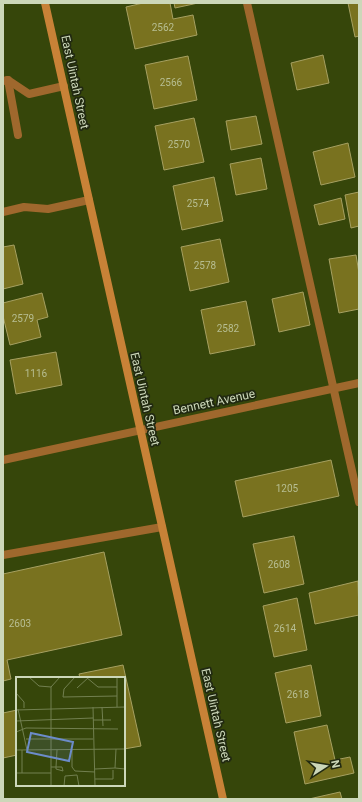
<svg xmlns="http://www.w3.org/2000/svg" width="362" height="802" font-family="Roboto,sans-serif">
<rect width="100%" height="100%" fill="#36460a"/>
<g fill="#79721f" stroke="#a6a061">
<path d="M143,3h27l3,16 20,-4 4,20 -62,14 -9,-42z"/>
<path d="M174,3h24l-23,5z"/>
<path d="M348,3h11v33l-4,1z"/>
<path d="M323,55l6,28 -32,7 -6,-27z"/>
<path d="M188,56l9,44 -43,9 -9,-44z"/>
<path d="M256,116l6,28 -31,6 -5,-29z"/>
<path d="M194,118l10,44 -40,8 -9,-44z"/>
<path d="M348,143l7,34 -34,8 -8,-33z"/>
<path d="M261,158l6,31 -31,6 -6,-31z"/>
<path d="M214,177l9,44 -41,9 -9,-44z"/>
<path d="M359,192v34l-8,2 -6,-33z"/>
<path d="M341,198l4,21 -26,6 -5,-20z"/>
<path d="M220,239l9,43 -39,9 -9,-44z"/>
<path d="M14,245l9,39 -20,5v-42z"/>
<path d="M356,255l3,18v36l-20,4 -10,-54z"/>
<path d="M303,292l7,33 -31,7 -7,-33z"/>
<path d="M42,293l6,24 -11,3 4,17 -31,8 -7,-29v-13z"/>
<path d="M246,301l9,44 -45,9 -9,-44z"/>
<path d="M56,352l6,33 -46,9 -6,-34z"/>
<path d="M331,460l8,36 -96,21 -8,-36z"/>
<path d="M294,536l10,48 -40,9 -11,-49z"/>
<path d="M104,552l18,83 -115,25 4,19 -8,2v-107z"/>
<path d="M358,581l1,34 -44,9 -6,-31z"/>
<path d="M297,598l10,52 -33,7 -11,-51z"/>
<path d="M123,665l18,81 -17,3v-71h-44l-1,-4z"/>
<path d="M311,665l10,51 -35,7 -11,-50z"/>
<path d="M17,710v45l-14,3v-45z"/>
<path d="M327,725l8,35 15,-3 4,16 -49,11 -11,-52z"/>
<path d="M340,792l2,7h-33z"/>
</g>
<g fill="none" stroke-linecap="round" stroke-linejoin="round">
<g stroke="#9f682d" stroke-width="8">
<path d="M247,3l112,499"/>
<path d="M8,80l10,55"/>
<path d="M3,81l5,-1 21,14 35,-8"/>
<path d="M3,212l21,-5 24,2 41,-9"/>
<path d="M3,555l159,-28"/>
</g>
<path stroke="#9f682d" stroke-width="8" d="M3,460l356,-77"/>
<path stroke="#c88237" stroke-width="8" d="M45,3l178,796"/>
</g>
<g text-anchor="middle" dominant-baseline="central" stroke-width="3.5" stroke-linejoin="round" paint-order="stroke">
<g font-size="10" fill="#b7be92">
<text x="163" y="27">2562</text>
<text x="171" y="82">2566</text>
<text x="179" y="144">2570</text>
<text x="198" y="203">2574</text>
<text x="205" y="265">2578</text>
<text x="23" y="318">2579</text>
<text x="228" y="328">2582</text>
<text x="36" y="373">1116</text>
<text x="287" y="488">1205</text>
<text x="279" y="564">2608</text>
<text x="20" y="623">2603</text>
<text x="285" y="628">2614</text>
<text x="298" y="694">2618</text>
</g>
<g font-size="12" fill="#ccd7b9" stroke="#212911">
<text transform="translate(75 82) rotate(78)">East Uintah Street</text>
<text transform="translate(145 399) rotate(77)">East Uintah Street</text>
<text transform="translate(214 402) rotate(-12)">Bennett Avenue</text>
<text transform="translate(216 715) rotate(77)">East Uintah Street</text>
</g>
</g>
<g transform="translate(16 677)">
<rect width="109" height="109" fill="#36460a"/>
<path fill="none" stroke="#728050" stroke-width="1" d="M13,0l10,9 12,1M59,0l-11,12 -1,8 54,-1M70,0l12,10h19M101,0v30M61,11l12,-11M0,16l8,9v6M77,30l2,79M86,30l1,19M2,32l9,41M0,33l109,-3M77,43h18M0,44l77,-3M0,55l10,-4 92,1M10,62h67M100,72l-1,19 10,1M0,73l109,-1M6,73v23M56,73v17l3,4 20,1M35,90h11l1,4 -7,-2v-2l1,-17M79,92l20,-1M0,96h35M79,102h18v-9M35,109v-99l9,-10M48,109l1,-10 12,-1 2,11"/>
<path fill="#6c8cca" fill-opacity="0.15" stroke="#6c8cca" stroke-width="2" d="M15,56l42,9 -4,19 -42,-9z"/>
<rect width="109" height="109" fill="none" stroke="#ccd7b9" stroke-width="2"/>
</g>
<rect width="362" height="802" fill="none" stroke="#ccd7b9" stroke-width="8"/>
<g transform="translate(326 766) rotate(78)" stroke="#212911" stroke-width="3" paint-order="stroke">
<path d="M0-3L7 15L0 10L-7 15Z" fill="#ccd7b9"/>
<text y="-6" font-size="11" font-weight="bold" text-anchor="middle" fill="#ccd7b9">N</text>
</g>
</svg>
